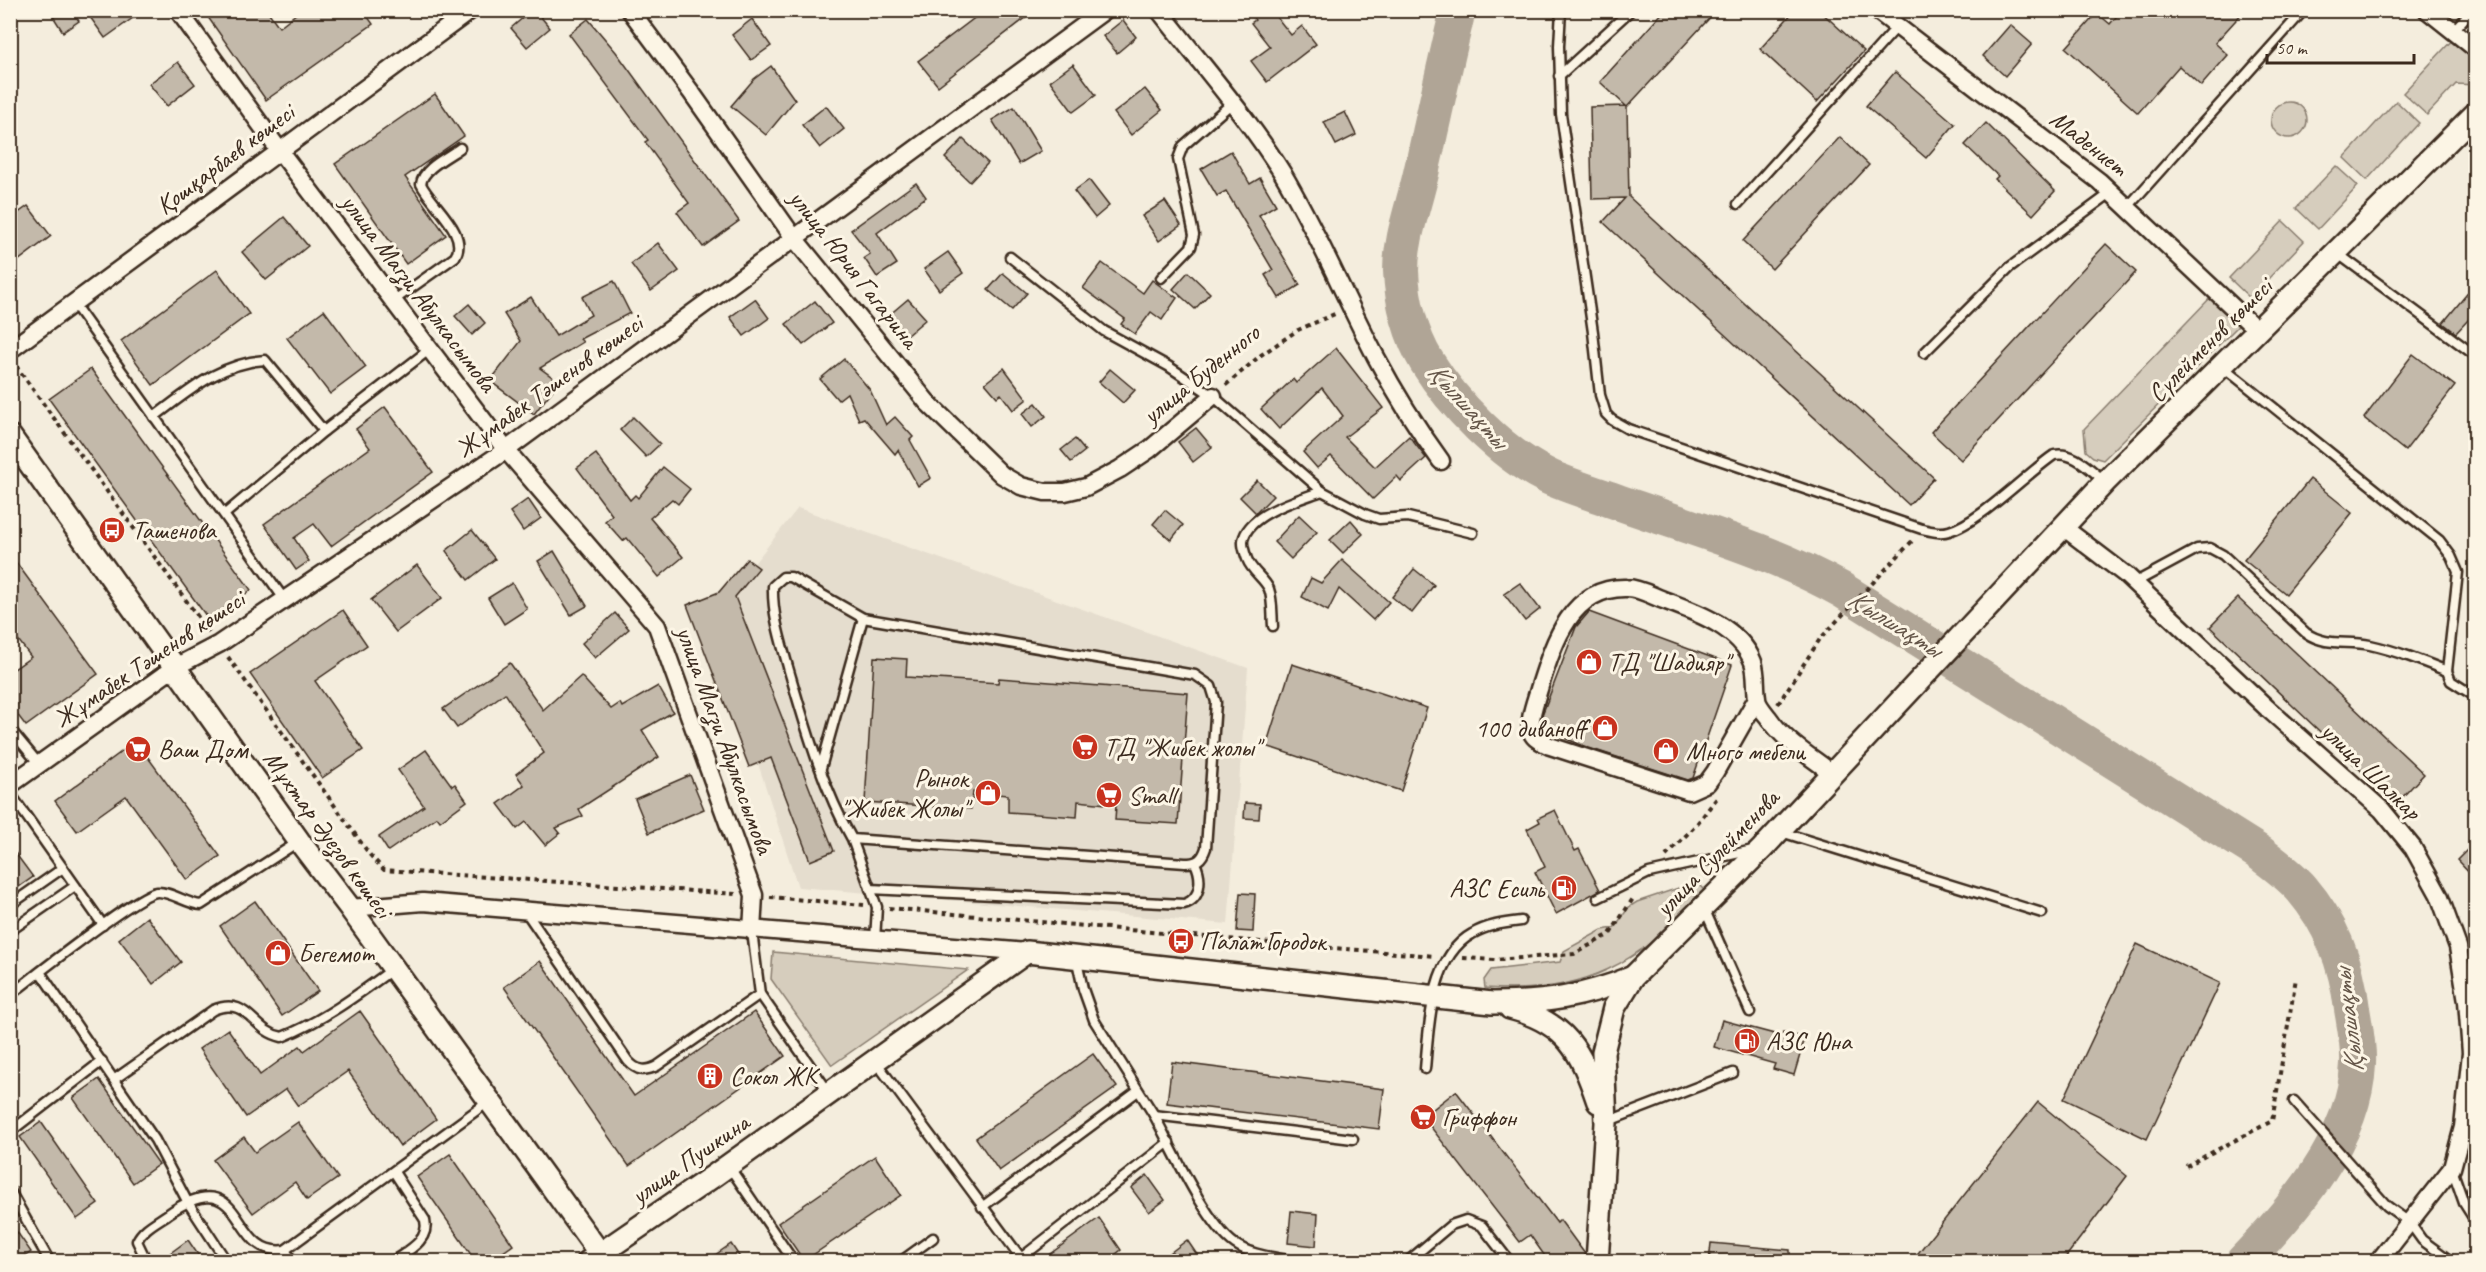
<svg xmlns="http://www.w3.org/2000/svg" width="2486" height="1272" font-family="Caveat,sans-serif">
<rect width="100%" height="100%" fill="#f4eddd"/>
<filter id="ink" filterUnits="userSpaceOnUse"><feTurbulence type="fractalNoise" baseFrequency=".0167" numOctaves="2"/><feDisplacementMap in="SourceGraphic" scale="12" xChannelSelector="R" yChannelSelector="G"/><feConvolveMatrix kernelMatrix="1 2 1 2 8 2 1 2 1" color-interpolation-filters="sRGB"/></filter>
<g filter="url(#ink)">
<path fill="#e5ddce" d="M798,508l450,160 -20,256 -430,-37 -87,-269z"/>
<g fill="#d6cdbd" stroke="#887c6e" stroke-width="1.5">
<path d="M2455,37l20,19v29l-19,-1 -29,31 -24,-22z"/>
<path d="M2396,101l23,22 -52,57 -23,-22z"/>
<circle cx="2289" cy="120" r="18"/>
<path d="M2336,166l22,20 -40,43 -22,-21z"/>
<path d="M2283,221l21,20 -54,57 -21,-20z"/>
<path d="M2210,298l29,27 -136,135 -10,-3 -7,-6 -2,-22z"/>
<path d="M1696,882l9,9c-64,72 -122,105 -220,97l-1,-8 7,-10 69,-8 4,-11 38,-21 12,-2 15,-21 8,-5z"/>
<path d="M773,952l195,18 -136,95 -61,-86z"/>
</g>
<g fill="none" stroke-linecap="round" stroke-linejoin="round">
<path stroke="#b0a596" stroke-width="36" d="M1458,10c-13,53 -24,106 -36,159 -7,34 -21,67 -21,102 1,30 10,65 26,91 26,42 75,92 120,114 21,10 46,17 68,25 76,27 156,49 227,89l418,263c14,11 30,22 42,36 29,34 45,76 50,120 3,18 7,37 6,55 -3,76 -65,146 -115,198"/>
</g>
<g fill="#c3b9aa" stroke="#3b2a1e" stroke-width="1.5">
<path d="M49,10h23l7,11 -16,11z"/>
<path d="M85,10h59l-39,28z"/>
<path d="M203,10h64l12,17 22,-17h62l10,14 -107,76z"/>
<path d="M532,10h3l15,18 -23,19 -16,-19z"/>
<path d="M985,10h51l-98,76 -20,-25z"/>
<path d="M1248,10h23l20,25 11,-9 14,18 -49,38 -16,-21 19,-14 -19,-24 4,-3z"/>
<path d="M1665,10h52l-90,97 2,90 305,281 -25,27 -306,-283 22,-24 -33,1 -2,-92 36,-1 -26,-24z"/>
<path d="M1795,10h24l45,41 -47,51 -57,-53z"/>
<path d="M2122,10h123l-30,33 13,12 -27,31 -22,-20 -41,47 -72,-65 31,-35 13,11z"/>
<path d="M588,19l28,33 123,169 -36,26 -26,-35 12,-9 -44,-61 3,-2 -79,-106z"/>
<path d="M752,19l19,27 -20,14 -19,-25z"/>
<path d="M1123,20l13,17 -19,16 -14,-17z"/>
<path d="M2010,25l22,19 -27,32 -22,-20z"/>
<path d="M178,62l17,22 -28,22 -18,-22z"/>
<path d="M1073,64l23,31 -23,17 -23,-31z"/>
<path d="M771,66l24,34 -29,35 -35,-29 23,-27z"/>
<path d="M1895,72l60,52 -29,34 -60,-52z"/>
<path d="M1145,89l17,21 -31,25 -17,-22z"/>
<path d="M435,94l29,42 -59,41 41,58 -40,29 -71,-100z"/>
<path d="M826,106l18,23 -24,19 -18,-23z"/>
<path d="M1014,107l27,44 -22,13 -27,-44z"/>
<path d="M1345,112l11,23 -20,10 -12,-23z"/>
<path d="M1986,123l69,68 -22,24 -38,-36 3,-3 -33,-31z"/>
<path d="M1840,137l29,28 -97,104 -29,-28z"/>
<path d="M963,139l25,24 -18,19 -25,-24z"/>
<path d="M1231,151l19,33 10,-6 16,27 -17,10 41,70 -21,13 -14,-23 8,-5 -47,-79 -9,5 -16,-27z"/>
<path d="M1089,180l20,26 -14,12 -21,-27z"/>
<path d="M916,183l10,14 -49,36 20,31 -20,13 -13,-19 6,-4 -19,-24z"/>
<path d="M1165,201l16,24 -22,16 -17,-25z"/>
<path d="M28,206l23,30 -41,31v-48z"/>
<path d="M284,217l24,29 -42,34 -24,-28z"/>
<path d="M658,243l21,28 -28,20 -20,-27z"/>
<path d="M2106,244l30,28 -175,188 -30,-28z"/>
<path d="M948,252l15,21 -24,17 -15,-21z"/>
<path d="M1102,263l41,30 9,-13 25,18 -15,22 -11,-8 -16,22 -14,-10 4,-5 -42,-31z"/>
<path d="M217,270l32,44 -96,71 -32,-44z"/>
<path d="M1188,272l22,21 -15,16 -22,-20z"/>
<path d="M1003,273l24,20 -15,17 -24,-20z"/>
<path d="M614,281l16,32 -50,26 3,3 -43,26 19,14 -25,32 -44,-33 31,-40 -17,-27 27,-17 25,39 35,-21 -9,-18z"/>
<path d="M2475,284v40l-6,-5 -13,14 -13,-10z"/>
<path d="M755,299l14,19 -25,18 -14,-19z"/>
<path d="M908,299l18,20 -20,17 -18,-20z"/>
<path d="M815,301l17,22 -29,22 -17,-21z"/>
<path d="M469,304l16,19 -13,12 -17,-19z"/>
<path d="M324,310l42,57 -36,27 -43,-56z"/>
<path d="M1336,348l47,60 -38,29 30,30 34,-31 17,22 -25,23 -4,-5 -24,23 -42,-43 -14,12 -14,-16 40,-36 -21,-28 -43,41 -18,-20 32,-30 3,4z"/>
<path d="M2413,354l42,32 -50,65 -41,-33z"/>
<path d="M844,359l26,31 16,35 9,-8 18,20 -3,3 21,38 -13,8 -20,-36 -3,4 -31,-36 -5,2 -12,-27 -9,7 -18,-21z"/>
<path d="M1004,368l23,31 -14,11 -12,-16 -4,3 -12,-14z"/>
<path d="M91,369l160,221 -42,30 -160,-221z"/>
<path d="M1110,369l25,21 -12,13 -24,-21z"/>
<path d="M1036,403l10,13 -14,11 -10,-13z"/>
<path d="M385,407l48,65 -102,74 -17,-22 -20,14 15,23 -13,9 -32,-46 106,-76 -14,-19z"/>
<path d="M633,417l27,27 -14,13 -26,-27z"/>
<path d="M1196,428l16,19 -19,15 -15,-20z"/>
<path d="M1075,439l10,12 -14,11 -10,-12z"/>
<path d="M596,454l34,46 5,-5 3,3 25,-31 27,22 -12,15 -6,-5 -22,19 33,39 -24,20 -32,-39 -4,3 -18,-20 7,-6 -35,-47z"/>
<path d="M2310,479l42,34 -66,81 -42,-34z"/>
<path d="M1257,480l16,16 -17,17 -16,-16z"/>
<path d="M528,499l13,19 -18,13 -13,-19z"/>
<path d="M1165,510l18,15 -12,15 -18,-16z"/>
<path d="M1299,515l18,17 -26,27 -17,-17z"/>
<path d="M1351,520l12,14 -20,19 -13,-13z"/>
<path d="M472,530l23,29 -27,21 -22,-29z"/>
<path d="M554,551l33,55 -16,9 -33,-54z"/>
<path d="M10,554l88,120 -72,52 -16,-21v-33l21,-15 -21,-28z"/>
<path d="M747,559l12,9 -24,29 99,254 -24,10 -39,-103 -22,9 -62,-162 32,-13z"/>
<path d="M1342,560l47,42 -16,18 -34,-31 -11,22 -26,-14 9,-19 10,5z"/>
<path d="M417,565l25,33 -46,34 -25,-32z"/>
<path d="M1414,569l20,16 -22,28 -20,-16z"/>
<path d="M512,583l15,26 -23,15 -16,-26z"/>
<path d="M1520,583l20,26 -15,12 -21,-27z"/>
<path d="M2238,598l186,176 -28,30 -186,-177z"/>
<path d="M343,610l24,35 -52,36 48,69 -41,28 -72,-104z"/>
<path d="M1589,612l143,53 -39,113 -5,2 -99,-32 -47,-19v-14l34,-88z"/>
<path d="M615,613l14,16 -34,29 -13,-15z"/>
<path d="M874,657l33,2 -1,18 92,6 1,-5 189,15 -10,131 -63,-4 1,-15 -38,-4 -1,16 -69,-5v-17l-35,-3 -2,17 -106,-7z"/>
<path d="M510,663l33,47 38,-34 30,33 9,-6 2,4 36,-21 15,26 -31,18 17,27 -80,52 4,7 -27,12 4,5 -15,12 -19,-23 -9,7 -19,-25 26,-19 -8,-11 28,-21 -39,-60 -48,35 -14,-19z"/>
<path d="M1292,664l135,44 -26,83 -135,-45z"/>
<path d="M136,741l84,115 -33,24 -61,-84 -49,35 -22,-30z"/>
<path d="M426,750l26,36 3,-2 12,17 -27,20 -3,-4 -49,34 -9,-14 45,-31 -26,-36z"/>
<path d="M690,775l14,34 -55,24 -14,-34z"/>
<path d="M1245,803l15,1 -1,15 -15,-1z"/>
<path d="M1555,810l20,41 4,-2 21,41 -44,24 -21,-42 10,-5 -18,-38 13,-7 -2,-4z"/>
<path d="M2475,842v37l-18,-19z"/>
<path d="M10,846l23,31 -23,16z"/>
<path d="M1240,893l15,1 -2,38 -16,-1z"/>
<path d="M255,901l63,90 -36,25 -62,-90z"/>
<path d="M147,917l34,45 -28,22 -34,-45z"/>
<path d="M2137,944l83,39 -73,156 -83,-40z"/>
<path d="M540,961l94,135 120,-84 31,44 -156,110 -125,-179z"/>
<path d="M360,1011l76,108 -36,27 -52,-75 -50,35 -12,-17 -40,28 -47,-68 29,-20 32,46 40,-29 4,5z"/>
<path d="M1722,1020l60,16 1,-4 22,6 -11,37 -21,-6 2,-5 -61,-17z"/>
<path d="M1093,1054l24,33 -118,84 -23,-33z"/>
<path d="M1172,1062l212,27 -5,40 -212,-26z"/>
<path d="M99,1079l60,85 -26,19 -60,-85z"/>
<path d="M1456,1091l101,132 3,-3 25,34 -1,8h-35l-19,-27 -10,7 -97,-125z"/>
<path d="M2038,1102l89,74 -65,86h-151z"/>
<path d="M41,1122l57,82 -21,15 -57,-82z"/>
<path d="M298,1122l40,56 -31,22 -12,-18 -42,31 -40,-53 31,-23 11,15z"/>
<path d="M450,1154l63,91 -24,17h-13l-59,-85z"/>
<path d="M875,1156l26,39 -97,66 -26,-38z"/>
<path d="M1147,1175l18,25 -16,12 -18,-24z"/>
<path d="M1291,1211l27,3 -2,32 -28,-3z"/>
<path d="M1099,1218l22,32 -15,12h-67z"/>
<path d="M10,1222l21,30 -14,10h-7z"/>
<path d="M188,1240l15,22h-45z"/>
<path d="M1187,1240l15,22h-44z"/>
<path d="M1711,1243l79,7v12h-81z"/>
<path d="M731,1244l12,18h-38z"/>
</g>
<g fill="none" stroke-linecap="round" stroke-linejoin="round">
<defs>
<g id="service">
<path d="M1561,10l-2,36 2,68 32,218 7,63 6,19 6,6 16,9 294,100c9,2 18,5 27,2 30,-8 77,-57 105,-76 20,-4 36,15 51,26"/>
<path d="M2453,31l19,-21"/>
<path d="M1559,76l72,-66"/>
<path d="M1738,204l158,-176"/>
<path d="M2127,208l177,-198"/>
<path d="M2337,253l139,103"/>
<path d="M1010,257l94,74 64,35 45,30 109,95 43,23 14,5 29,-2 65,16"/>
<path d="M1161,278l30,-31 3,-12 -16,-76 5,-13 49,-43"/>
<path d="M393,301l62,-44c15,-23 -24,-52 -34,-73 2,-16 27,-27 39,-36"/>
<path d="M74,304l210,295"/>
<path d="M1924,353l86,-86 102,-75"/>
<path d="M2222,366l217,174 12,16 7,16 -11,99 4,10 25,16"/>
<path d="M154,417c35,-26 66,-54 111,-57l59,71 -99,83"/>
<path d="M324,431l106,-82"/>
<path d="M2134,583l63,-34 13,-1 13,7 83,78c21,14 41,7 64,12 27,6 52,16 77,26"/>
<path d="M1273,626c-1,-11 0,-26 -4,-37 -5,-11 -17,-17 -22,-30 -2,-6 -6,-16 -3,-22 8,-25 57,-38 78,-46"/>
<path d="M10,729l29,35"/>
<path d="M821,768l42,-150"/>
<path d="M10,793l53,75 -53,37"/>
<path d="M1781,832l261,81"/>
<path d="M852,839c-30,-52 -47,-114 -64,-172 -7,-26 -16,-53 -15,-81l10,-9h8l72,41 332,57 16,11 5,16 -10,146c-4,12 -9,15 -21,15l-333,-24 25,68 -2,33"/>
<path d="M63,868l40,57"/>
<path d="M870,889l314,15c18,-5 18,-27 11,-41"/>
<path d="M1598,898l51,-25 104,-23"/>
<path d="M1704,908l46,104"/>
<path d="M526,912l102,149c9,10 17,11 29,5l103,-72"/>
<path d="M10,931l65,-45"/>
<path d="M752,931l8,63 70,100"/>
<path d="M1076,957l7,32 11,31 60,95 199,24"/>
<path d="M40,972l115,168 32,61 40,61"/>
<path d="M10,995c22,-17 129,-102 147,-103 13,-1 30,12 44,13l97,-63"/>
<path d="M876,1062l148,200"/>
<path d="M1425,1069c4,-42 5,-112 47,-135 15,-9 32,-11 49,-13"/>
<path d="M115,1079l98,-69c36,-15 38,21 69,27 39,-15 77,-43 111,-68"/>
<path d="M2294,1101l93,105 22,16 13,18 30,22"/>
<path d="M1154,1115c18,33 52,109 81,129 17,12 41,13 61,18"/>
<path d="M1606,1122l127,-49"/>
<path d="M2463,1127l13,3"/>
<path d="M10,1132l92,-71"/>
<path d="M728,1165l66,97"/>
<path d="M2452,1169l12,34 12,19"/>
<path d="M10,1191l40,71"/>
<path d="M982,1207l156,-116"/>
<path d="M285,1250l8,12"/>
<path d="M1021,1258l148,-116"/>
<path d="M147,1262l-10,-21c6,-13 20,-19 31,-27 80,-55 60,44 117,36l203,-148"/>
<path d="M392,1262c15,-11 38,-21 33,-42l-31,-48"/>
<path d="M900,1262l33,-24"/>
<path d="M1407,1262l44,-37 15,-5 16,6 28,36"/>
</g>
<g id="minor">
<path d="M178,10l101,140 227,300 151,176 97,269 -2,36"/>
<path d="M630,10l61,82 103,146 133,164 75,73 19,11 24,6h20l21,-5 34,-18 30,-20 63,-53"/>
<path d="M1159,10c42,54 88,106 124,164 35,59 61,122 93,183 19,36 41,71 65,104"/>
<path d="M1876,10l223,171 158,149"/>
<path d="M2427,10l49,39"/>
<path d="M10,350l461,-340"/>
<path d="M2063,527l63,48 141,133 115,102 31,38 26,47 19,52 9,54 4,52 -8,74 -11,41 -74,94"/>
<path d="M1756,700l-41,72 -8,11 -18,8 -139,-45c-6,-3 -15,-6 -18,-13 -5,-11 4,-33 7,-44 14,-44 31,-103 88,-101 11,0 24,7 34,11 32,12 78,27 92,63 4,12 2,23 4,36 0,6 7,14 11,19 16,24 42,39 65,57"/>
<path d="M10,785l165,-118 44,-23 287,-194 599,-440"/>
<path d="M350,908l73,-6 604,50"/>
</g>
<g id="tertiary">
<path d="M10,436l289,405 51,67 256,354"/>
<path d="M1510,1008c56,14 71,43 88,94"/>
<path d="M588,1262l127,-87 312,-223 465,51c53,0 91,-6 141,-26"/>
<path d="M1597,1262l9,-139 -3,-71 11,-44 19,-31 129,-128 343,-367 371,-369"/>
</g>
</defs>
<use href="#service" stroke="#3b2a1e" stroke-width="13"/>
<use href="#minor" stroke="#3b2a1e" stroke-width="21"/>
<use href="#tertiary" stroke="#3b2a1e" stroke-width="26"/>
<g stroke="#3b2a1e" stroke-width="4" stroke-dasharray="4.5 4.5" stroke-linecap="butt">
<path d="M16,366l193,266"/>
<path d="M1226,385l35,-30 37,-25 39,-17"/>
<path d="M228,657l142,198 14,15 352,24"/>
<path d="M1778,704l42,-65 94,-100"/>
<path d="M1666,856l30,-31 21,-27"/>
<path d="M770,897l94,8"/>
<path d="M889,908l393,36 153,12"/>
<path d="M1463,958l32,2 79,-6 36,-20 24,-37"/>
<path d="M2186,1166l86,-45 24,-143"/>
</g>
<use href="#service" stroke="#fcf5e5" stroke-width="8"/>
<use href="#minor" stroke="#fcf5e5" stroke-width="16"/>
<use href="#tertiary" stroke="#fcf5e5" stroke-width="21"/>
</g>
</g>
<defs>
<symbol id="bus-disc" viewBox="-11 -11 22 22"><circle r="9.5" fill="#c8321e" stroke="#fcf5e5"/><path d="M-5-6H5V4H4V6H2V4H-2V6H-4V4H-5ZM-3.5-4V0h7V-4ZM-3.5 1.2v1.5H-2V1.2ZM2 1.2v1.5H3.5V1.2Z" fill="#fff"/></symbol>
<symbol id="shop-disc" viewBox="-11 -11 22 22"><circle r="9.5" fill="#c8321e" stroke="#fcf5e5"/><path d="M-5-2.5h2.3a2.7 3.5 0 0 1 5.4 0H5L5.5 6h-11ZM-1.5-2.5h3a1.5 2.3 0 0 0-3 0Z" fill="#fff"/></symbol>
<symbol id="supermarket-disc" viewBox="-11 -11 22 22"><circle r="9.5" fill="#c8321e" stroke="#fcf5e5"/><path d="M-6-5.5h2.5l.6 2H6L4.5 2H-2.5L-4.4-4H-6ZM-1.5 3.2a1.3 1.3 0 1 0 .1 0ZM3 3.2a1.3 1.3 0 1 0 .1 0Z" fill="#fff"/></symbol>
<symbol id="fuel-disc" viewBox="-11 -11 22 22"><circle r="9.5" fill="#c8321e" stroke="#fcf5e5"/><path d="M-5.5-6h7V0h2V4h1.3V-2.5L3-4.5l.8-.8L6-3V5H2.5V1h-1V6h-7ZM-4.2-4.7v3.2H.2V-4.7Z" fill="#fff"/></symbol>
<symbol id="building-disc" viewBox="-11 -11 22 22"><circle r="9.5" fill="#c8321e" stroke="#fcf5e5"/><path d="M-4-6H4V6H1V3H-1V6H-4ZM-2.5-4.3h1.7v1.8h-1.7ZM.8-4.3h1.7v1.8H.8ZM-2.5-1h1.7V.8h-1.7ZM.8-1h1.7V.8H.8Z" fill="#fff"/></symbol>
</defs>
<g fill-rule="evenodd">
<use href="#bus-disc" x="97" y="515" width="30" height="30"/>
<use href="#shop-disc" x="1574" y="647" width="30" height="30"/>
<use href="#shop-disc" x="1590" y="713" width="30" height="30"/>
<use href="#supermarket-disc" x="1070" y="732" width="30" height="30"/>
<use href="#supermarket-disc" x="123" y="734" width="30" height="30"/>
<use href="#shop-disc" x="1651" y="736" width="30" height="30"/>
<use href="#shop-disc" x="973" y="778" width="30" height="30"/>
<use href="#supermarket-disc" x="1094" y="780" width="30" height="30"/>
<use href="#fuel-disc" x="1549" y="873" width="30" height="30"/>
<use href="#bus-disc" x="1166" y="926" width="30" height="30"/>
<use href="#shop-disc" x="263" y="938" width="30" height="30"/>
<use href="#fuel-disc" x="1732" y="1026" width="30" height="30"/>
<use href="#building-disc" x="695" y="1061" width="30" height="30"/>
<use href="#supermarket-disc" x="1408" y="1102" width="30" height="30"/>
</g>
<g text-anchor="middle" dominant-baseline="central" stroke-width="6" stroke-linejoin="round" paint-order="stroke">
<g font-size="26" fill="#3b2a1e" stroke="#fcf5e5">
<text transform="translate(2089 143) rotate(38)">Мадениет</text>
<text transform="translate(225 159) rotate(-37)">Қошқарбаев көшесі</text>
<text transform="translate(854 269) rotate(52)">улица Юрия Гагарина</text>
<text transform="translate(419 293) rotate(53)">улица Магзи Абулкасымова</text>
<text transform="translate(2210 340) rotate(-45)">Сүлейменов көшесі</text>
<text transform="translate(1201 374) rotate(-39)">улица Буденного</text>
<text transform="translate(549 386) rotate(-36)">Жұмабек Тәшенов көшесі</text>
<text transform="translate(149 659) rotate(-34)">Жұмабек Тәшенов көшесі</text>
<text transform="translate(725 740) rotate(70)">улица Магзи Абулкасымова</text>
<text transform="translate(2371 771) rotate(44)">улица Шалкар</text>
<text transform="translate(328 834) rotate(54)">Мұхтар Әуезов көшесі</text>
<text transform="translate(1717 853) rotate(-46)">улица Сулейменова</text>
<text transform="translate(690 1159) rotate(-35)">улица Пушкина</text>
</g>
<g font-size="26" fill="#3b2a1e" stroke="#fcf5e5" text-anchor="start">
<text x="132" y="530">Ташенова</text>
<text x="1608" y="662">ТД "Шадияр"</text>
<text x="1586" y="728" text-anchor="end">100 диваноff</text>
<text x="1104" y="747">ТД "Жибек жолы"</text>
<text x="158" y="749">Ваш Дом</text>
<text x="1686" y="751">Много мебели</text>
<text x="968" y="778" text-anchor="end">Рынок<tspan x="968" dy="30">"Жибек Жолы"</tspan></text>
<text x="1128" y="795">Small</text>
<text x="1544" y="888" text-anchor="end">АЗС Есиль</text>
<text x="1200" y="941">ПалатГородок</text>
<text x="298" y="953">Бегемот</text>
<text x="1766" y="1041">АЗС Юна</text>
<text x="730" y="1076">Сокол ЖК</text>
<text x="1442" y="1117">Гриффон</text>
</g>
<g font-size="27" font-style="italic" fill="#645548" stroke="#fcf5e5">
<text transform="translate(1468 405) rotate(48)">Қылшақты</text>
<text transform="translate(1895 623) rotate(32)">Қылшақты</text>
<text transform="translate(2348 1021) rotate(-97)">Қылшақты</text>
</g>
</g>
<rect width="2486" height="1272" fill="none" stroke="#fcf5e5" stroke-width="36"/>
<rect x="18" y="18" width="2450" height="1236" fill="none" stroke="#3b2a1e" stroke-width="2" filter="url(#ink)"/>
<path d="M2267 54v9h147v-9" fill="none" stroke="#3b2a1e" stroke-width="3"/>
<text x="2276" y="54" font-size="18" fill="#3b2a1e" stroke="#fcf5e5" stroke-width="4.5" paint-order="stroke">50 m</text>
</svg>
